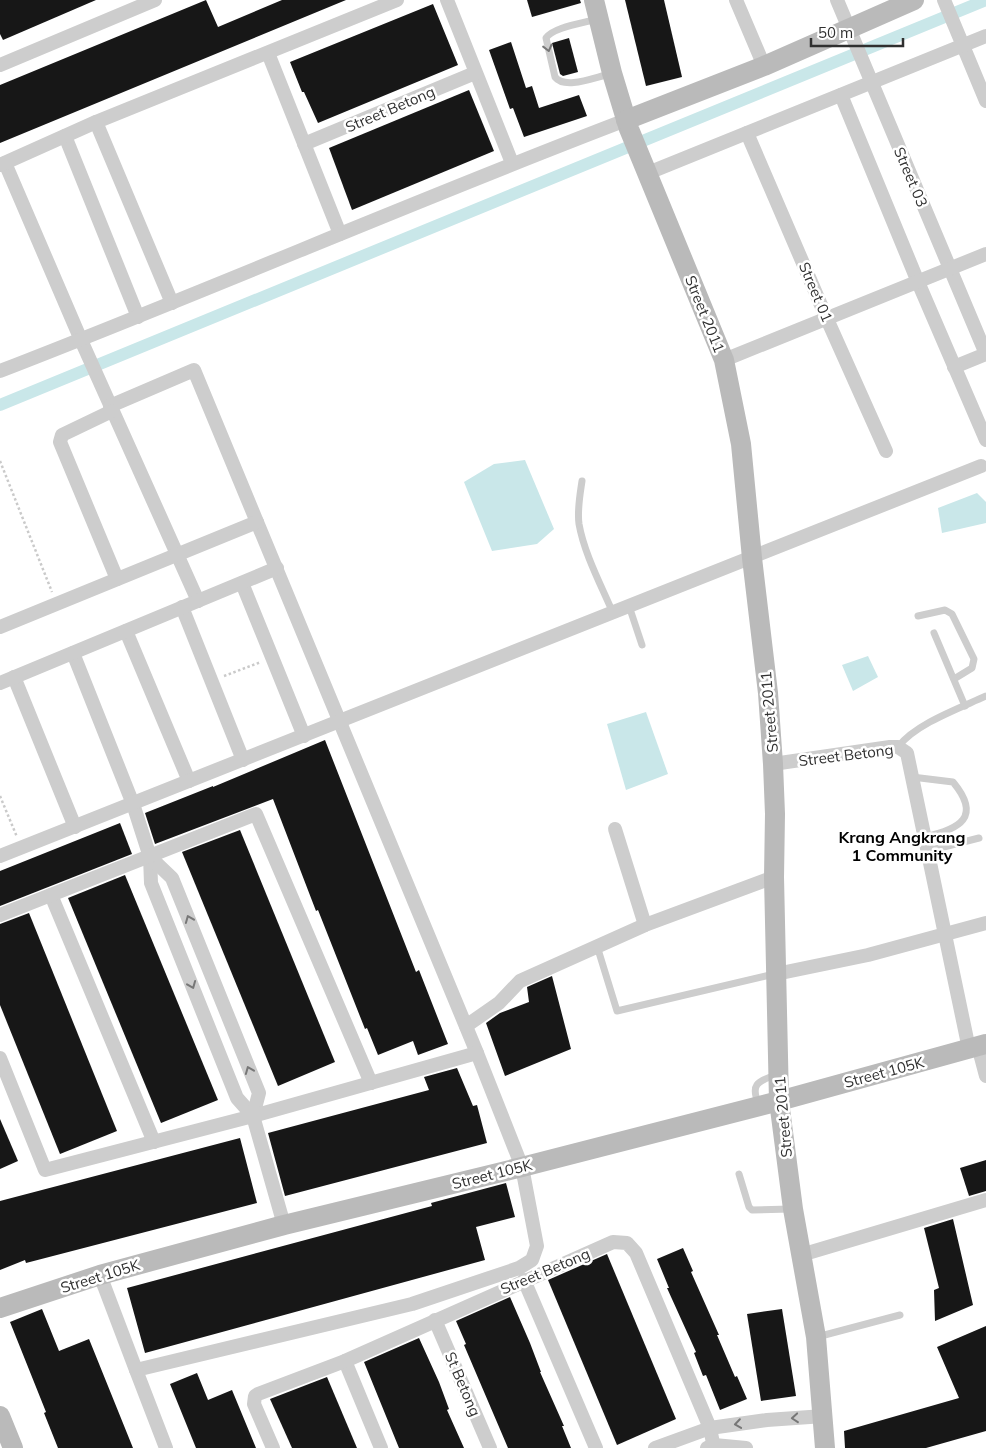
<svg xmlns="http://www.w3.org/2000/svg" width="986" height="1448" font-family="Mulish,sans-serif">
<rect width="100%" height="100%" fill="#fff"/>
<g fill="#c9e7e9">
<path d="M525,460l29,69 -17,15 -45,7 -28,-69 30,-18z"/>
<path d="M977,493l9,9v21l-44,10 -4,-25z"/>
<path d="M868,656l10,21 -25,14 -11,-26z"/>
<path d="M646,712l22,62 -42,16 -19,-66z"/>
</g>
<g fill="none" stroke-linecap="round" stroke-linejoin="round">
<path stroke="#c9e7e9" stroke-width="12" d="M0,405l986,-405"/>
</g>
<g fill="#171717">
<path d="M0,0h96l-93,40 -3,-6z"/>
<path d="M206,0l12,27 64,-27h64l-346,143v-58z"/>
<path d="M527,0h53l1,3 -49,14z"/>
<path d="M625,0h39l18,77 -36,9z"/>
<path d="M433,4l25,61 -140,58 -14,-31h-2l-12,-30z"/>
<path d="M569,38l9,34 -15,4 -3,-2 -8,-31z"/>
<path d="M511,42l15,46 6,-2 7,22 40,-13 8,21 -63,21 -11,-29 -3,1 -21,-59z"/>
<path d="M469,90l25,61 -142,59 -23,-62z"/>
<path d="M325,740l91,232 3,-2 29,74 -30,11 -5,-14 -35,14 -11,-27 -2,1 -47,-119 -2,1 -43,-112 -118,45 -10,-31 68,-27v1z"/>
<path d="M120,823l12,31 -132,52v-35z"/>
<path d="M240,830l95,232 -57,24 -96,-234z"/>
<path d="M125,875l93,225 -57,23 -93,-225z"/>
<path d="M29,913l88,218 -57,23 -60,-149v-81z"/>
<path d="M552,976l19,73 -66,27 -19,-53 14,-10 29,-11 -2,-15z"/>
<path d="M457,1068l16,38 4,-1 10,38 -202,53 -17,-63 161,-43 -5,-13z"/>
<path d="M0,1119l18,42 -18,8z"/>
<path d="M240,1138l17,65 -231,60 -1,-3 -25,10v-69z"/>
<path d="M986,1160v31l-17,5 -9,-28z"/>
<path d="M506,1183l9,34 -39,10 9,33 -340,93 -18,-65 305,-82 -1,-3z"/>
<path d="M953,1219l20,86 -38,16 -1,-31 5,-2 -15,-60z"/>
<path d="M683,1248l10,23 -2,1 28,63h-2l18,42 2,-1 10,23 -27,11 -14,-35 -3,1 -9,-23 2,-1 -29,-64h2l-12,-29z"/>
<path d="M607,1254l69,165 -59,26 -69,-165z"/>
<path d="M510,1297l20,46 11,29h-1l24,54h-2l9,22h-63l-44,-103 2,-1 -10,-23z"/>
<path d="M42,1309l17,42 30,-12 44,109h-75l-14,-35 2,-1 -36,-90z"/>
<path d="M782,1309l14,87 -35,5 -14,-87z"/>
<path d="M986,1326v105l-60,17h-81l-1,-17 115,-33 -22,-51z"/>
<path d="M419,1338l20,44 10,27 -2,1 17,38h-65l-35,-86z"/>
<path d="M197,1373l11,27 24,-10 24,58h-60l-26,-64z"/>
<path d="M327,1377l30,71h-65l-22,-49z"/>
</g>
<g fill="none" stroke-linecap="round" stroke-linejoin="round">
<g stroke="#cacaca" stroke-width="2.5" stroke-dasharray="2.5 2.5" stroke-linecap="butt">
<path d="M0,461l52,131"/>
<path d="M224,676l37,-14"/>
<path d="M0,796l17,41"/>
</g>
<g stroke="#cdcdcd" stroke-width="7">
<path d="M597,19c-13,4 -44,8 -51,19l9,39c10,13 40,0 55,-3"/>
<path d="M582,481c-2,14 -5,29 -3,43 5,29 22,61 34,89"/>
<path d="M629,606l13,39"/>
<path d="M918,616l27,-6 7,4 22,45 -2,9 -18,11"/>
<path d="M934,633l31,73"/>
<path d="M898,747c17,-23 62,-39 88,-51"/>
<path d="M912,777l41,5c29,35 7,47 -28,55"/>
<path d="M928,851l51,-13"/>
<path d="M597,946l20,65 157,-37"/>
<path d="M759,1105c-9,-20 -2,-24 17,-30"/>
<path d="M739,1174l10,33 3,3 38,-1"/>
<path d="M817,1337l83,-22"/>
</g>
<g stroke="#cdcdcd" stroke-width="14">
<path d="M447,0l65,163"/>
<path d="M736,0l28,66"/>
<path d="M837,0l149,354 -32,13"/>
<path d="M944,0l42,101"/>
<path d="M268,53l72,181"/>
<path d="M0,65l155,-65"/>
<path d="M841,95l77,187 68,158"/>
<path d="M96,122l76,181"/>
<path d="M747,133l80,186 59,132"/>
<path d="M65,136l73,181"/>
<path d="M304,144l171,-71"/>
<path d="M5,163l76,177 117,261"/>
<path d="M0,165l96,-43 301,-122"/>
<path d="M648,173l338,-137"/>
<path d="M724,360l262,-106"/>
<path d="M0,371c210,-81 416,-171 626,-251"/>
<path d="M110,406l84,-36 283,683"/>
<path d="M112,411l-50,24 -2,7 57,137"/>
<path d="M242,583l62,153"/>
<path d="M182,607l61,153"/>
<path d="M0,627l257,-105"/>
<path d="M126,631l63,150"/>
<path d="M73,653l60,151 17,53 1,26 86,215 16,18 31,109"/>
<path d="M14,677l61,150"/>
<path d="M0,683l277,-115"/>
<path d="M773,764l117,-17h8l9,6 62,296"/>
<path d="M615,829l30,96"/>
<path d="M0,856l981,-390"/>
<path d="M150,857l22,21 87,215 -6,23"/>
<path d="M51,895l103,247"/>
<path d="M0,915l256,-101 115,269"/>
<path d="M776,974l92,-19 118,-32"/>
<path d="M466,1026l33,-23 21,-22 125,-56 129,-48"/>
<path d="M978,1046l8,30"/>
<path d="M0,1058l45,112 208,-54 224,-63 45,114 15,79 -5,14 -13,8 -107,36 -276,66 30,78"/>
<path d="M801,1255l185,-55"/>
<path d="M100,1275l36,95"/>
<path d="M524,1280l72,168"/>
<path d="M435,1320l55,128"/>
<path d="M345,1361l36,87"/>
<path d="M273,1448l-19,-44 1,-8 3,-2 87,-33 268,-119 14,1 9,10 74,175 4,20"/>
<path d="M655,1448l55,-20 57,-8 57,-4"/>
<path d="M707,1448l7,-3 32,3"/>
</g>
<g stroke="#bababa" stroke-width="20">
<path d="M594,0l18,73 17,56 95,231 17,84 11,114 16,135 5,71 2,50 -1,63 5,224 14,108 23,128 9,111"/>
<path d="M626,120l138,-54 150,-66"/>
<path d="M0,1308l100,-33 184,-50 238,-58 257,-66 207,-57"/>
<path d="M0,1416l13,32"/>
</g>
</g>
<defs><path id="oneway-chevron" d="M-2-3.5L2.5 0L-2 3.5" fill="none" stroke-width="1.6" stroke-linecap="round" stroke-linejoin="round" transform="scale(1.25)"/></defs>
<g stroke="#777">
<use href="#oneway-chevron" transform="translate(548 48) rotate(76)"/>
<use href="#oneway-chevron" transform="translate(189 919) rotate(-112)"/>
<use href="#oneway-chevron" transform="translate(192 985) rotate(68)"/>
<use href="#oneway-chevron" transform="translate(249 1070) rotate(-112)"/>
<use href="#oneway-chevron" transform="translate(795 1418) rotate(175)"/>
<use href="#oneway-chevron" transform="translate(738 1424) rotate(172)"/>
</g>
<g text-anchor="middle" dominant-baseline="central" stroke-width="5" stroke-linejoin="round" paint-order="stroke">
<g font-size="15" fill="#303030" stroke="#fff">
<text transform="translate(390 109) rotate(-23)">Street Betong</text>
<text transform="translate(911 177) rotate(67)">Street 03</text>
<text transform="translate(816 292) rotate(67)">Street 01</text>
<text transform="translate(705 314) rotate(68)">Street 2011</text>
<text transform="translate(769 712) rotate(-95)">Street 2011</text>
<text transform="translate(846 755) rotate(-7)">Street Betong</text>
<text transform="translate(884 1072) rotate(-15)">Street 105K</text>
<text transform="translate(783 1117) rotate(-95)">Street 2011</text>
<text transform="translate(492 1174) rotate(-14)">Street 105K</text>
<text transform="translate(545 1271) rotate(-23)">Street Betong</text>
<text transform="translate(100 1276) rotate(-17)">Street 105K</text>
<text transform="translate(463 1384) rotate(67)">St Betong</text>
</g>
<g font-size="16" font-weight="bold" fill="#000" stroke="#fff">
<text x="902" y="837">Krang Angkrang<tspan x="902" dy="18">1 Community</tspan></text>
</g>
</g>
<path d="M811 38v8h92v-8" fill="none" stroke="#303030" stroke-width="2.5"/>
<text x="818" y="38" font-size="15" fill="#303030" stroke="#ffffff" stroke-width="4" paint-order="stroke">50 m</text>
</svg>
